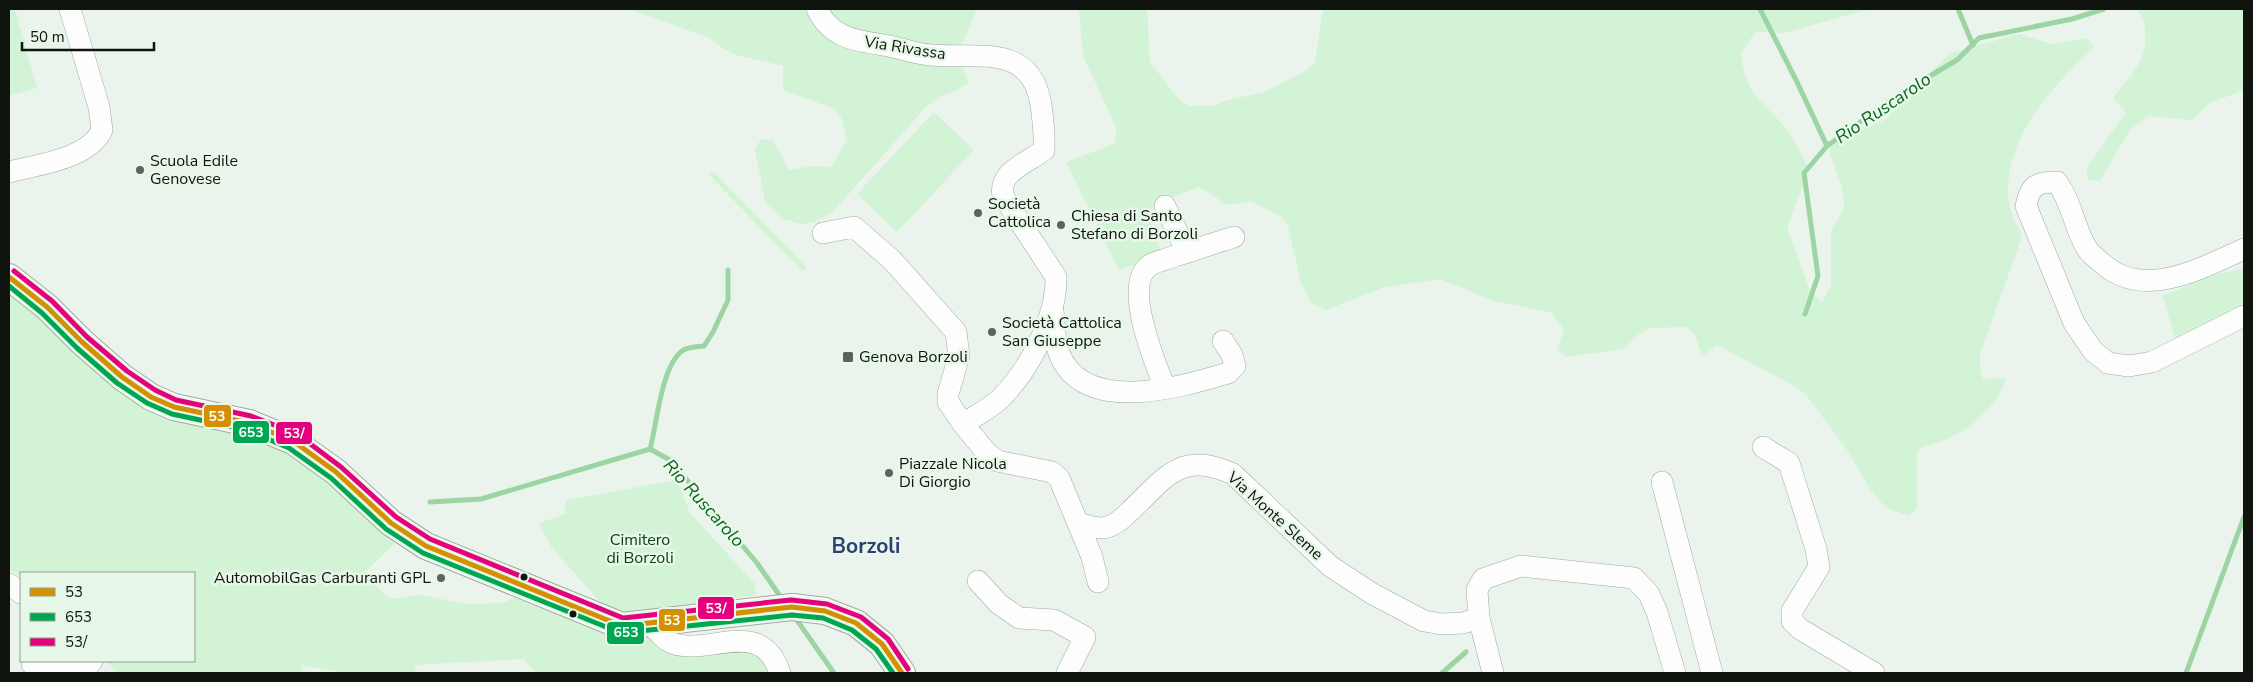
<svg xmlns="http://www.w3.org/2000/svg" width="2253" height="682" font-family="'Nunito Sans',sans-serif">
<rect width="100%" height="100%" fill="#ebf4ec"/>
<g fill="#d3f3d6">
<path d="M9,9h6l22,79 -28,8z"/>
<path d="M628,9h349l-19,44 10,30 -12,8 -15,5 -15,11 -94,106 -17,9 -13,2 -20,-5 -17,-17 -10,-53 6,-10 12,1 16,30 23,-4 19,1 16,-27 -6,-23 -6,-8 -52,-19v-24l-47,-11 -12,-6 -14,-11z"/>
<path d="M1079,9h68l3,53 30,39 11,5h23l11,-5 42,-10 40,-21 8,-8 8,-53h567l-28,2 -77,22 -30,-1 -14,22c5,47 29,50 52,84 6,10 10,21 16,31l-22,58 24,67 11,8 9,-17v-55l13,-21 -2,-22 -13,-35 4,-11 52,-21 65,-67 69,-19 33,10 35,-6 7,9c-41,39 -93,93 -85,155 1,11 9,25 13,35l-42,117v13l3,12 23,-1c-5,20 -27,43 -45,54 -12,8 -30,12 -44,18v59l-9,7 -23,-9 -15,-18 -23,-39 -40,-54 -9,-8 -81,-43 -15,11 -7,-21 -9,-8 -35,1 -11,5 -17,16 -56,8 -10,-7 7,-20 -12,-17 -58,-12 -54,-22 -58,9 -56,22 -15,-7 -10,-20 -13,-57 -6,-9 -31,-16 -23,4 -29,-18 -43,17 -8,10 14,41 -43,15 -53,-108 48,-18 3,-15 -34,-73z"/>
<path d="M2136,9h108v81l-34,13 -18,17 -44,-4 -18,14 -30,51 -12,-1 -2,-12 40,-55 -13,-15c18,-23 35,-37 32,-68 -1,-10 -2,-14 -9,-21z"/>
<path d="M934,112l40,38 -77,82 -40,-38z"/>
<path d="M713,171l94,97 -4,3 -94,-96z"/>
<path d="M2244,268v37l-69,33 -12,-42 44,-19z"/>
<path d="M9,294l24,17 40,36 216,103 109,90 -35,34 27,25 31,-4 46,9 36,-1 18,-9 121,38 17,14 95,3 17,24h-235l-13,-14 -108,6 1,8h-70l-45,-8 1,8h-183l-13,-12h88v-88h-173v4l-12,-8z"/>
<path d="M677,480l13,33 65,71 1,11 -134,19 -22,-12 -48,-54 -13,-25 26,-9 1,-14z"/>
</g>
<g fill="none" stroke-linecap="round" stroke-linejoin="round">
<g stroke="#9cd4a3" stroke-width="5">
<path d="M1760,9l37,73 30,64"/>
<path d="M1958,9l15,36"/>
<path d="M1805,314l13,-38 -14,-103 23,-27 71,-51 59,-35 22,-22 93,-19 32,-10"/>
<path d="M650,449c7,-25 11,-82 32,-98 5,-4 15,-4 22,-5l9,-14 15,-32v-30"/>
<path d="M430,502l51,-3 169,-50 20,11 87,103 25,36"/>
<path d="M794,616l40,57"/>
<path d="M1442,673l24,-21"/>
<path d="M2186,673l58,-156"/>
</g>
<defs>
<g id="minor">
<path d="M817,9c14,29 36,31 66,36 16,2 32,9 48,10 47,4 100,-13 110,50 2,15 4,29 3,45 -16,13 -46,21 -41,46l53,81c1,40 -27,93 -55,121 -10,10 -26,18 -38,26"/>
<path d="M9,172c27,-7 80,-13 93,-42l-3,-23 -29,-98"/>
<path d="M1165,206l22,46"/>
<path d="M823,233l31,-6 38,33 64,72 3,24 -11,38v8l15,22 23,28 11,9 55,11 7,6 33,79 6,25"/>
<path d="M2244,249c-42,19 -101,52 -142,14 -5,-4 -13,-10 -16,-16 -12,-21 -15,-46 -29,-65 -22,0 -27,4 -31,24l48,117 19,28 15,12 21,3 23,-4 92,-46"/>
<path d="M1053,311c2,13 1,30 6,42 24,63 122,34 169,20l7,-7 -3,-11 -9,-14"/>
<path d="M1165,388c-10,-25 -43,-104 -15,-123 7,-4 18,-6 25,-9 20,-6 39,-13 59,-19"/>
<path d="M1763,447l26,16 27,86 3,18 -27,44v10l8,8 74,44"/>
<path d="M1662,482l50,191"/>
<path d="M1078,523c8,2 15,5 23,5 10,0 20,-8 27,-15 36,-33 51,-64 105,-39l97,92 41,27 53,28 18,3 21,-1 16,-5"/>
<path d="M978,581l21,23 20,14 35,2 31,17 -18,36"/>
<path d="M9,584l12,9"/>
<path d="M650,622c7,8 12,17 22,21 37,14 89,-28 108,30"/>
<path d="M32,664l30,-2 26,4 4,-5"/>
<path d="M1493,673l-14,-55 -2,-28 6,-11 38,-13 113,12 15,16 8,18 18,61"/>
</g>
<path id="major" d="M9,277l38,30 35,35 40,35 29,20 23,10 75,16 44,18 43,31 55,51 35,23 196,80 170,-19 33,4 31,12 26,21 20,29"/>
</defs>
<use href="#minor" stroke="#a1a8a2" stroke-width="22"/>
<use href="#major" stroke="#a1a8a2" stroke-width="28"/>
<use href="#minor" stroke="#fcfdfc" stroke-width="21"/>
<use href="#major" stroke="#fcfdfc" stroke-width="26"/>
<defs>
<path id="bus-1" d="M9,277l38,30 35,35 40,35 29,20 23,10 75,16 44,18 43,31 55,51 35,23 196,80 170,-19 33,4 31,12 26,21 20,29"/>
<path id="bus-2" d="M9,286l33,27 35,35 40,35 30,20 25,11 75,16 42,18 42,30 55,51 37,24 198,80 171,-18 31,3 29,12 24,19 17,24"/>
<path id="bus-3" d="M14,271l38,30 35,36 40,34 28,19 21,10 75,16 46,18 44,33 55,50 34,22 193,79 168,-18 36,4 34,13 27,22 20,30"/>
</defs>
<use href="#bus-1" stroke="#e7f8e8" stroke-width="9"/>
<use href="#bus-2" stroke="#e7f8e8" stroke-width="9"/>
<use href="#bus-3" stroke="#e7f8e8" stroke-width="9"/>
<use href="#bus-1" stroke="#d49002" stroke-width="5"/>
<use href="#bus-2" stroke="#00a651" stroke-width="5"/>
<use href="#bus-3" stroke="#e5007d" stroke-width="5"/>
</g>
<g fill="#5c625c" stroke="#e7f8e8" stroke-width="2">
<circle cx="140" cy="170" r="5"/>
<circle cx="978" cy="213" r="5"/>
<circle cx="1061" cy="225" r="5"/>
<circle cx="992" cy="332" r="5"/>
<rect x="842" y="351" width="12" height="12" rx="2.5"/>
<circle cx="889" cy="473" r="5"/>
<circle cx="441" cy="578" r="5"/>
</g>
<g fill="#0f140f" stroke="#e7f8e8" stroke-width="2">
<circle cx="524" cy="577" r="4.5"/>
<circle cx="573" cy="614" r="4.5"/>
</g>
<g text-anchor="middle" dominant-baseline="central" stroke-width="5" stroke-linejoin="round" paint-order="stroke">
<g font-size="16" fill="#0f140f" stroke="#e7f8e8">
<text transform="translate(905 48) rotate(9)">Via Rivassa</text>
<text transform="translate(1275 516) rotate(42)">Via Monte Sleme</text>
</g>
<g font-size="16" fill="#0f140f" stroke="#e7f8e8" text-anchor="start">
<text x="150" y="161">Scuola Edile<tspan x="150" dy="18">Genovese</tspan></text>
<text x="988" y="204">Società<tspan x="988" dy="18">Cattolica</tspan></text>
<text x="1071" y="216">Chiesa di Santo<tspan x="1071" dy="18">Stefano di Borzoli</tspan></text>
<text x="1002" y="323">Società Cattolica<tspan x="1002" dy="18">San Giuseppe</tspan></text>
<text x="859" y="357">Genova Borzoli</text>
<text x="899" y="464">Piazzale Nicola<tspan x="899" dy="18">Di Giorgio</tspan></text>
<text x="431" y="578" text-anchor="end">AutomobilGas Carburanti GPL</text>
</g>
<g font-size="16" fill="#0a4218" stroke="#e7f8e8">
<text x="640" y="540">Cimitero<tspan x="640" dy="18">di Borzoli</tspan></text>
</g>
<g font-size="18" font-style="italic" fill="#0e6125" stroke="#e7f8e8">
<text transform="translate(1883 108) rotate(-34)">Rio Ruscarolo</text>
<text transform="translate(704 503) rotate(48)">Rio Ruscarolo</text>
</g>
<g font-size="21" font-weight="bold" fill="#303e78" stroke="#e7f8e8">
<text x="866" y="546">Borzoli</text>
</g>
</g>
<g stroke="#e7f8e8" stroke-width="2">
<rect x="203" y="404" width="29" height="24" rx="5" fill="#d49002"/>
<rect x="232" y="420" width="38" height="24" rx="5" fill="#00a651"/>
<rect x="275" y="421" width="38" height="24" rx="5" fill="#e5007d"/>
<rect x="697" y="596" width="38" height="24" rx="5" fill="#e5007d"/>
<rect x="658" y="608" width="28" height="24" rx="5" fill="#d49002"/>
<rect x="606" y="621" width="39" height="24" rx="5" fill="#00a651"/>
</g>
<g font-size="14" text-anchor="middle" font-weight="bold" fill="#fff">
<text x="217" y="421">53</text>
<text x="251" y="437">653</text>
<text x="294" y="438">53/</text>
<text x="716" y="613">53/</text>
<text x="672" y="625">53</text>
<text x="626" y="637">653</text>
</g>
<rect width="2253" height="682" fill="none" stroke="#0f140f" stroke-width="20"/>
<rect x="20" y="572" width="175" height="90" fill="#e7f8e8" stroke="#919d91"/>
<rect x="30" y="588" width="25" height="8" fill="#d49002" stroke="#919d91"/>
<text x="65" y="597" font-size="15" fill="#0f140f">53</text>
<rect x="30" y="613" width="25" height="8" fill="#00a651" stroke="#919d91"/>
<text x="65" y="622" font-size="15" fill="#0f140f">653</text>
<rect x="30" y="638" width="25" height="8" fill="#e5007d" stroke="#919d91"/>
<text x="65" y="647" font-size="15" fill="#0f140f">53/</text>
<path d="M22 42v8h132v-8" fill="none" stroke="#0f140f" stroke-width="2.5"/>
<text x="30" y="42" font-size="15" fill="#0f140f" stroke="#e7f8e8" stroke-width="4" paint-order="stroke">50 m</text>
</svg>
